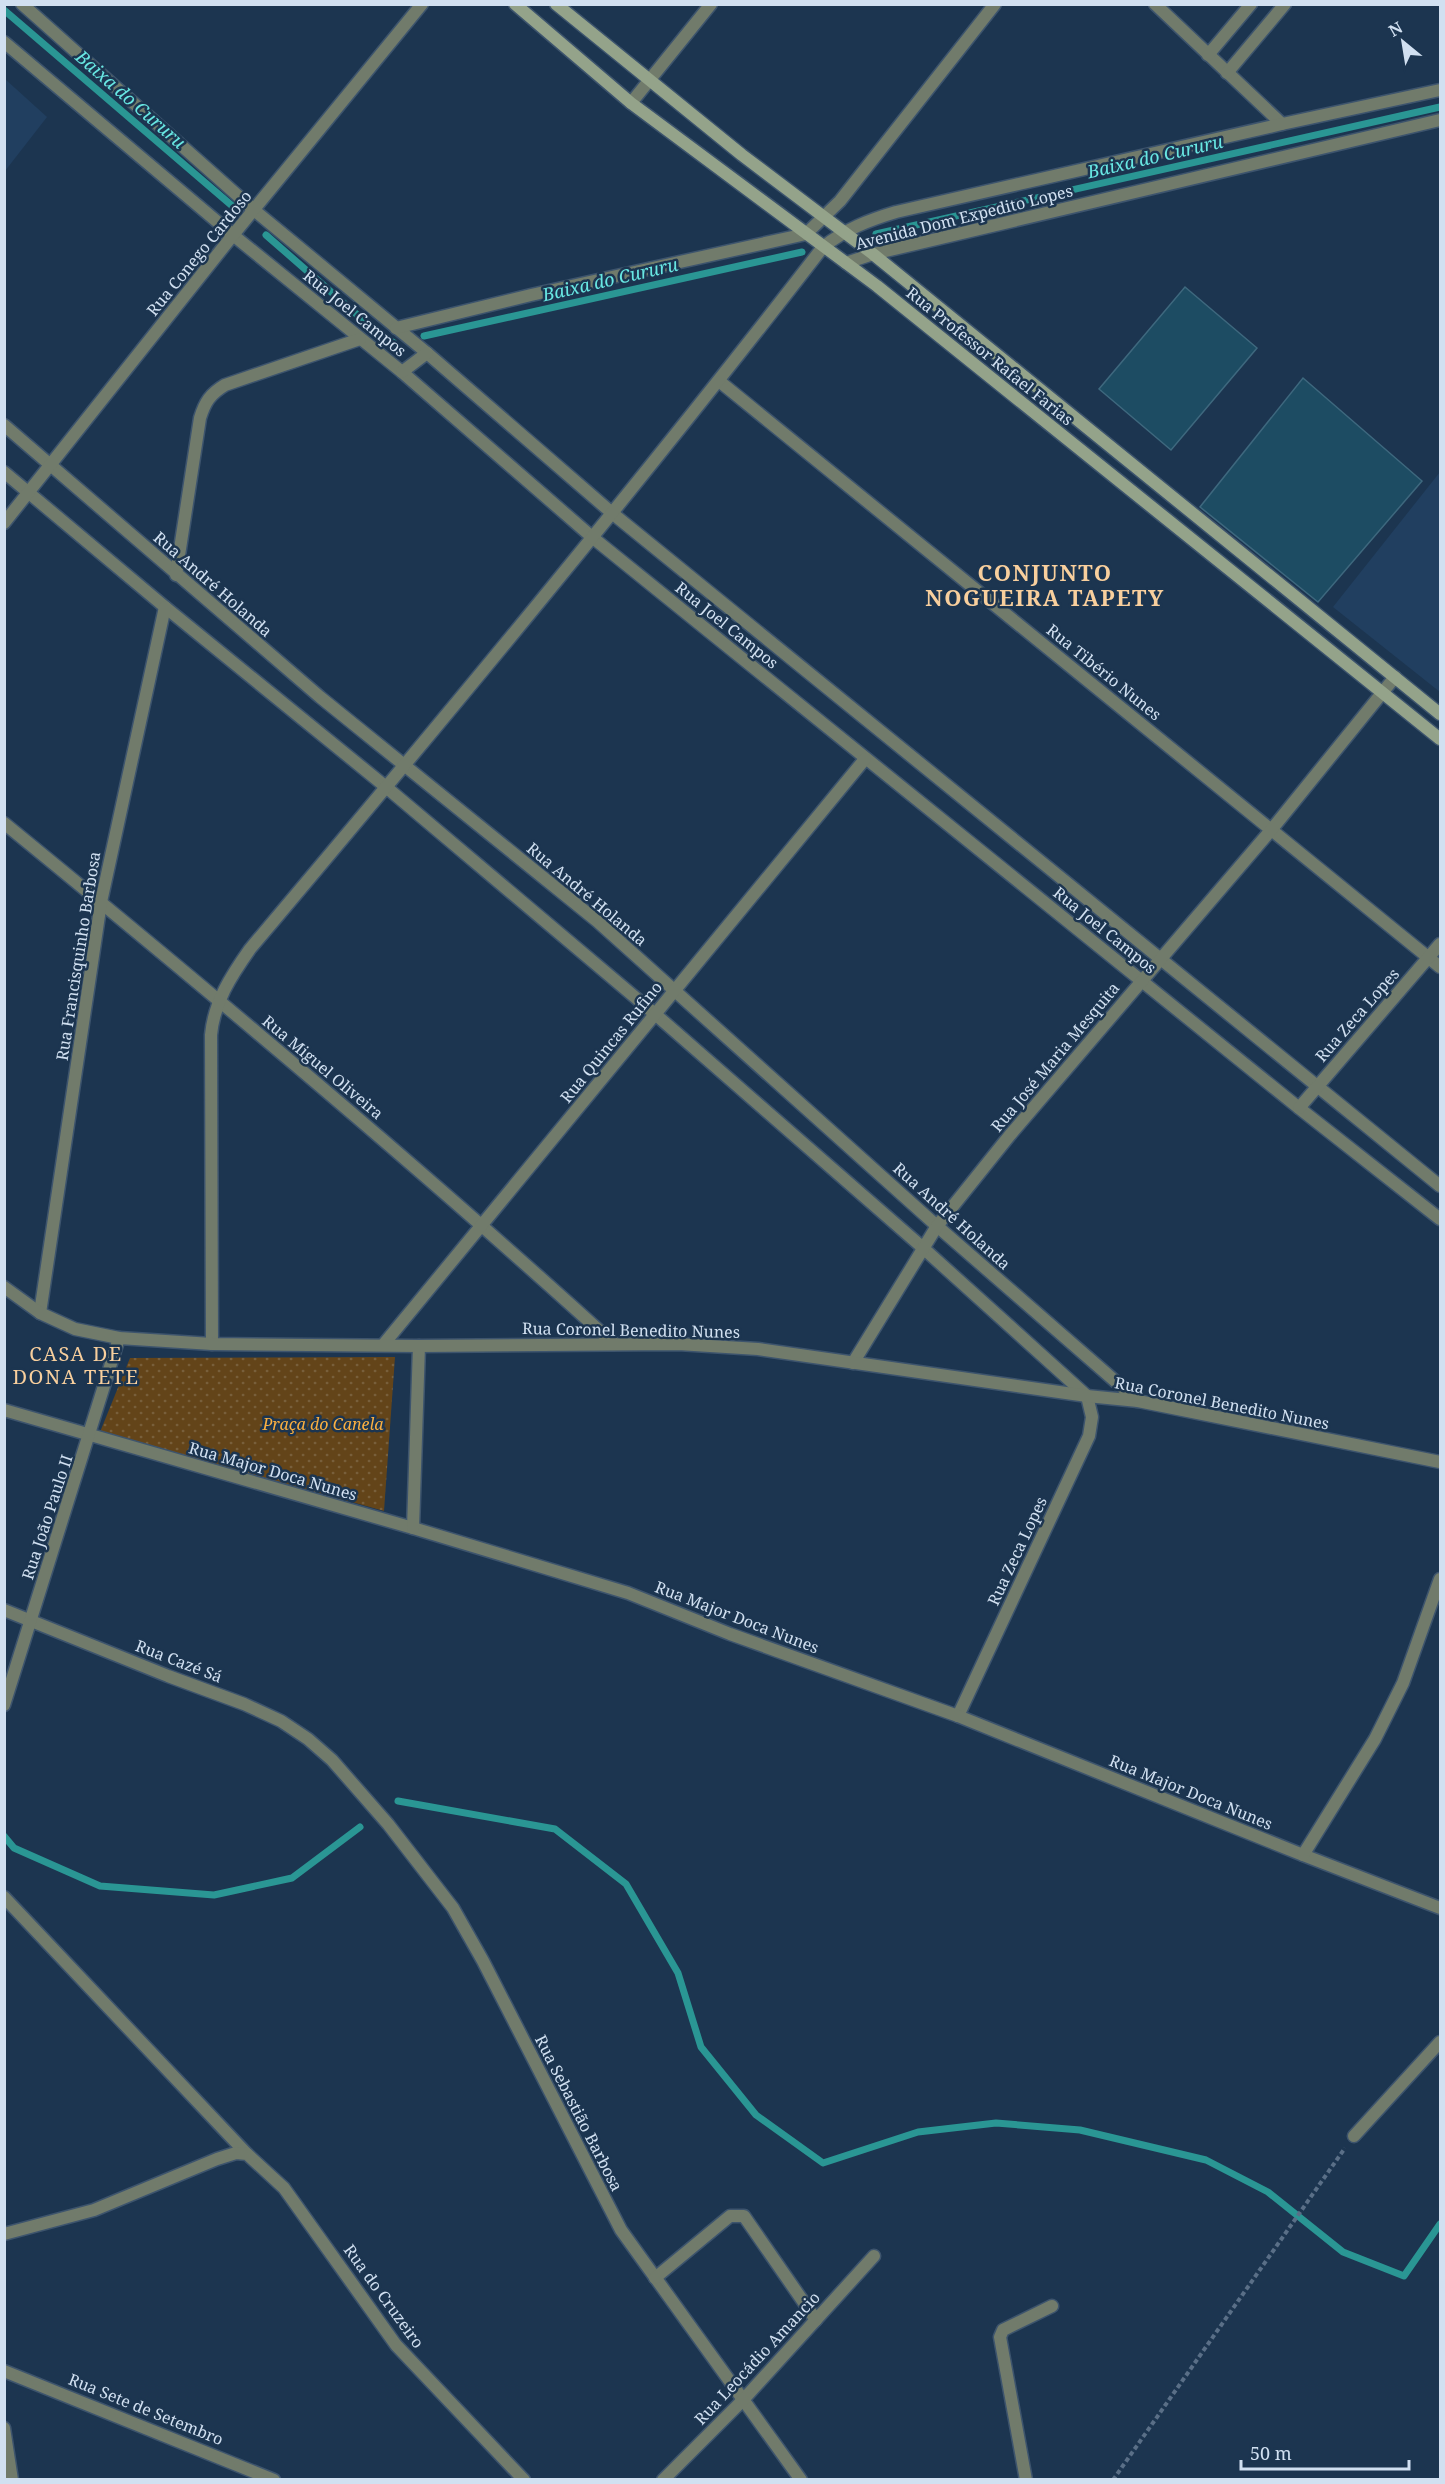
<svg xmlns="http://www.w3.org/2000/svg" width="1445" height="2484" font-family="'Noto Serif',serif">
<defs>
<pattern id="park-dots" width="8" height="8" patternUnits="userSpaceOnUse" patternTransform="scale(1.5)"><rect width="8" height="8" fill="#634419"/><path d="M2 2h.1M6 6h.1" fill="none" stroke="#785f3b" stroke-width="1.8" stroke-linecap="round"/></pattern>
</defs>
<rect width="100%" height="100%" fill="#1c3550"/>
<g fill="#213f60">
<path d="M5,79l42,38 -42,54z"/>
<path d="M1440,472v220l-107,-85z"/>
</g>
<path fill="url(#park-dots)" d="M395,1357l-11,154 -284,-79 30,-74z"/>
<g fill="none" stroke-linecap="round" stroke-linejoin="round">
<g stroke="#2a9694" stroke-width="7">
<path d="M4,10l233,200"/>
<path d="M876,234l564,-127"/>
<path d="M266,235l112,98 16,10"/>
<path d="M424,336l378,-84"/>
<path d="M398,1801l157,28 71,55 52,89 23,74 55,68 67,48 95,-31 78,-9 84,7 126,30 62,32 75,60 61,24 36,-52"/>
<path d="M4,1836l10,12 86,38 114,9 78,-17 68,-51"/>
</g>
</g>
<g fill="#1d4c63" stroke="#3e687e" stroke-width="1.5">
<path d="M1185,287l72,61 -86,102 -72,-61z"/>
<path d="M1303,378l119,103 -104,121 -118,-95z"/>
</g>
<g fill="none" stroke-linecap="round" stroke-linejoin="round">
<defs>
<g id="minor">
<path d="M22,4l232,206 173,143 185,160 828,673"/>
<path d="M1155,4l127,120"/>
<path d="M4,42l229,193 169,137 190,165 707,571 141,111"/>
<path d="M1208,55l43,-51"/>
<path d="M1227,73l58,-69"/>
<path d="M631,103l80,-99"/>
<path d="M846,263l27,-9 567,-134"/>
<path d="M396,328l135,-33 275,-61 34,-33 155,-197"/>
<path d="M402,372l25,-19"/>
<path d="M719,381l721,586"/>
<path d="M4,425l316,272 277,224 340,305 201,175"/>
<path d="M4,472l161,135 221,180 269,227 267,233 165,149 5,21 -3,19 -131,280"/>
<path d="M4,523l229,-288 189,-231"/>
<path d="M176,575l24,-157c5,-16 10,-24 25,-33l135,-46"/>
<path d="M4,823c207,169 412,341 609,520"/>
<path d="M1299,1108l141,-164"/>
<path d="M40,1313l61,-411 64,-295"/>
<path d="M212,1344l-1,-309c3,-33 20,-59 39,-86 195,-231 388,-463 573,-702 23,-18 46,-27 73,-35l386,-88 158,-34"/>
<path d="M383,1345l482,-586"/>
<path d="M853,1363l84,-137 73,-91 262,-306 123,-152"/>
<path d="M4,1410l409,118 215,65 102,41 228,82 345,139 137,53"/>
<path d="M413,1528l6,-182"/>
<path d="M4,1610l164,66 76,28 37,17 27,18 24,21 56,64 65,84 30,53 138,269 180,250"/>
<path d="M4,1705l115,-367"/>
<path d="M1303,1855l72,-116 28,-56 37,-104"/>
<path d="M4,1897l243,257"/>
<path d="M1354,2136l86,-94"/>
<path d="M4,2234l90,-24 123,-51 19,-6 11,1 37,34 112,157 128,135"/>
<path d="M655,2278l75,-62h14l72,104"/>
<path d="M4,2371l270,109"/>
<path d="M4,2428l8,52"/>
<path d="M663,2480l80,-80 131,-144"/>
<path d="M1026,2480l-26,-143 3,-7 49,-24"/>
</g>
<path id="tertiary" d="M4,1287l36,26 35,16 44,9 93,6 207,2 259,-2 80,5 329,47 51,5 302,61"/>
<g id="secondary">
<path d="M515,4l116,99 246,183 563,453"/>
<path d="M556,4l186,151 131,99 567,460"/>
</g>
</defs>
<use href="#minor" stroke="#3d546d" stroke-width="15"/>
<use href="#tertiary" stroke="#3d546d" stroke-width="15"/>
<use href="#secondary" stroke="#3d546d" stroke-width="15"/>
<path stroke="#5a6f87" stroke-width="4" stroke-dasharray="4.5 3" stroke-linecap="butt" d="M1113,2480l232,-332"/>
<use href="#minor" stroke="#717b6b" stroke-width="12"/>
<use href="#tertiary" stroke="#717b6b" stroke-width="12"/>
<use href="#secondary" stroke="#94a38a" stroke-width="12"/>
</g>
<g text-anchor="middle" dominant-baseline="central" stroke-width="5" stroke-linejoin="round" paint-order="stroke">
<g font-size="16" fill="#d1e0f1" stroke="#1c3550">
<text transform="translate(964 217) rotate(-14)">Avenida Dom Expedito Lopes</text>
<text transform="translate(199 253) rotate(-51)">Rua Conego Cardoso</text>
<text transform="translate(355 313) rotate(39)">Rua Joel Campos</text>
<text transform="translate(990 356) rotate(39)">Rua Professor Rafael Farias</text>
<text transform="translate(213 584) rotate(41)">Rua André Holanda</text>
<text transform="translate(727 625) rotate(39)">Rua Joel Campos</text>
<text transform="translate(1104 672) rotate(39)">Rua Tibério Nunes</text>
<text transform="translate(587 894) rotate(40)">Rua André Holanda</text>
<text transform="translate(1105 930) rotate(39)">Rua Joel Campos</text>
<text transform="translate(78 956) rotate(-81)">Rua Francisquinho Barbosa</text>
<text transform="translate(1357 1015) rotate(-49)">Rua Zeca Lopes</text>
<text transform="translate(611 1042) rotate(-51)">Rua Quincas Rufino</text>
<text transform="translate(1055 1057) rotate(-50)">Rua José Maria Mesquita</text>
<text transform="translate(323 1067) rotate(40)">Rua Miguel Oliveira</text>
<text transform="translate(952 1216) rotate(42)">Rua André Holanda</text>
<text transform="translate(631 1330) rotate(1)">Rua Coronel Benedito Nunes</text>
<text transform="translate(1222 1403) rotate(11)">Rua Coronel Benedito Nunes</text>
<text transform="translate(273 1471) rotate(16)">Rua Major Doca Nunes</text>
<text transform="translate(47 1517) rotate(-72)">Rua João Paulo II</text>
<text transform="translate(1017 1551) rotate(-65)">Rua Zeca Lopes</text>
<text transform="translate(737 1617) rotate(21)">Rua Major Doca Nunes</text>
<text transform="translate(179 1661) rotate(21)">Rua Cazé Sá</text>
<text transform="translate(1191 1792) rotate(22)">Rua Major Doca Nunes</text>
<text transform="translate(579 2113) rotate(63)">Rua Sebastião Barbosa</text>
<text transform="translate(384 2296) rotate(54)">Rua do Cruzeiro</text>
<text transform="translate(757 2358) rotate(-47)">Rua Leocádio Amancio</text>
<text transform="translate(146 2409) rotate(22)">Rua Sete de Setembro</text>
</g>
<g font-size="16" font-style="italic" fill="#fbaf40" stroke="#1c3550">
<text x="323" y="1424">Praça do Canela</text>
</g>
<g font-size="18" font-style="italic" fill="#68e7e3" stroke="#1c3550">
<text transform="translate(131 99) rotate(41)">Baixa do Cururu</text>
<text transform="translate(1155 156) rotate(-13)">Baixa do Cururu</text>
<text transform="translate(610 279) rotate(-13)">Baixa do Cururu</text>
</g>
<g font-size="20" letter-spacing="1.5" fill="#f8cf9d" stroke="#1c3550">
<text x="76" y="1353">CASA DE<tspan x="76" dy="23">DONA TETE</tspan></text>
</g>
<g font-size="22" font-weight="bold" letter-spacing="1.5" fill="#f8cf9d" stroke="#1c3550">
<text x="1045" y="572">CONJUNTO<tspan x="1045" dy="25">NOGUEIRA TAPETY</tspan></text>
</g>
</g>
<rect width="1445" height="2484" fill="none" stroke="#d1e0f1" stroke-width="12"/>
<g transform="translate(1403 42) rotate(330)" stroke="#1c3550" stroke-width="4.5" paint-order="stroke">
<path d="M0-4.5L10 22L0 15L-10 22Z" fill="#d1e0f1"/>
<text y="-9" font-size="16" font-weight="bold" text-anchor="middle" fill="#d1e0f1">N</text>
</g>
<path d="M1241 2460v9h168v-9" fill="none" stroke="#d1e0f1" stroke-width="3"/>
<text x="1250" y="2460" font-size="18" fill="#d1e0f1" stroke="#1c3550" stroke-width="4.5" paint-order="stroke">50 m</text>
</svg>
